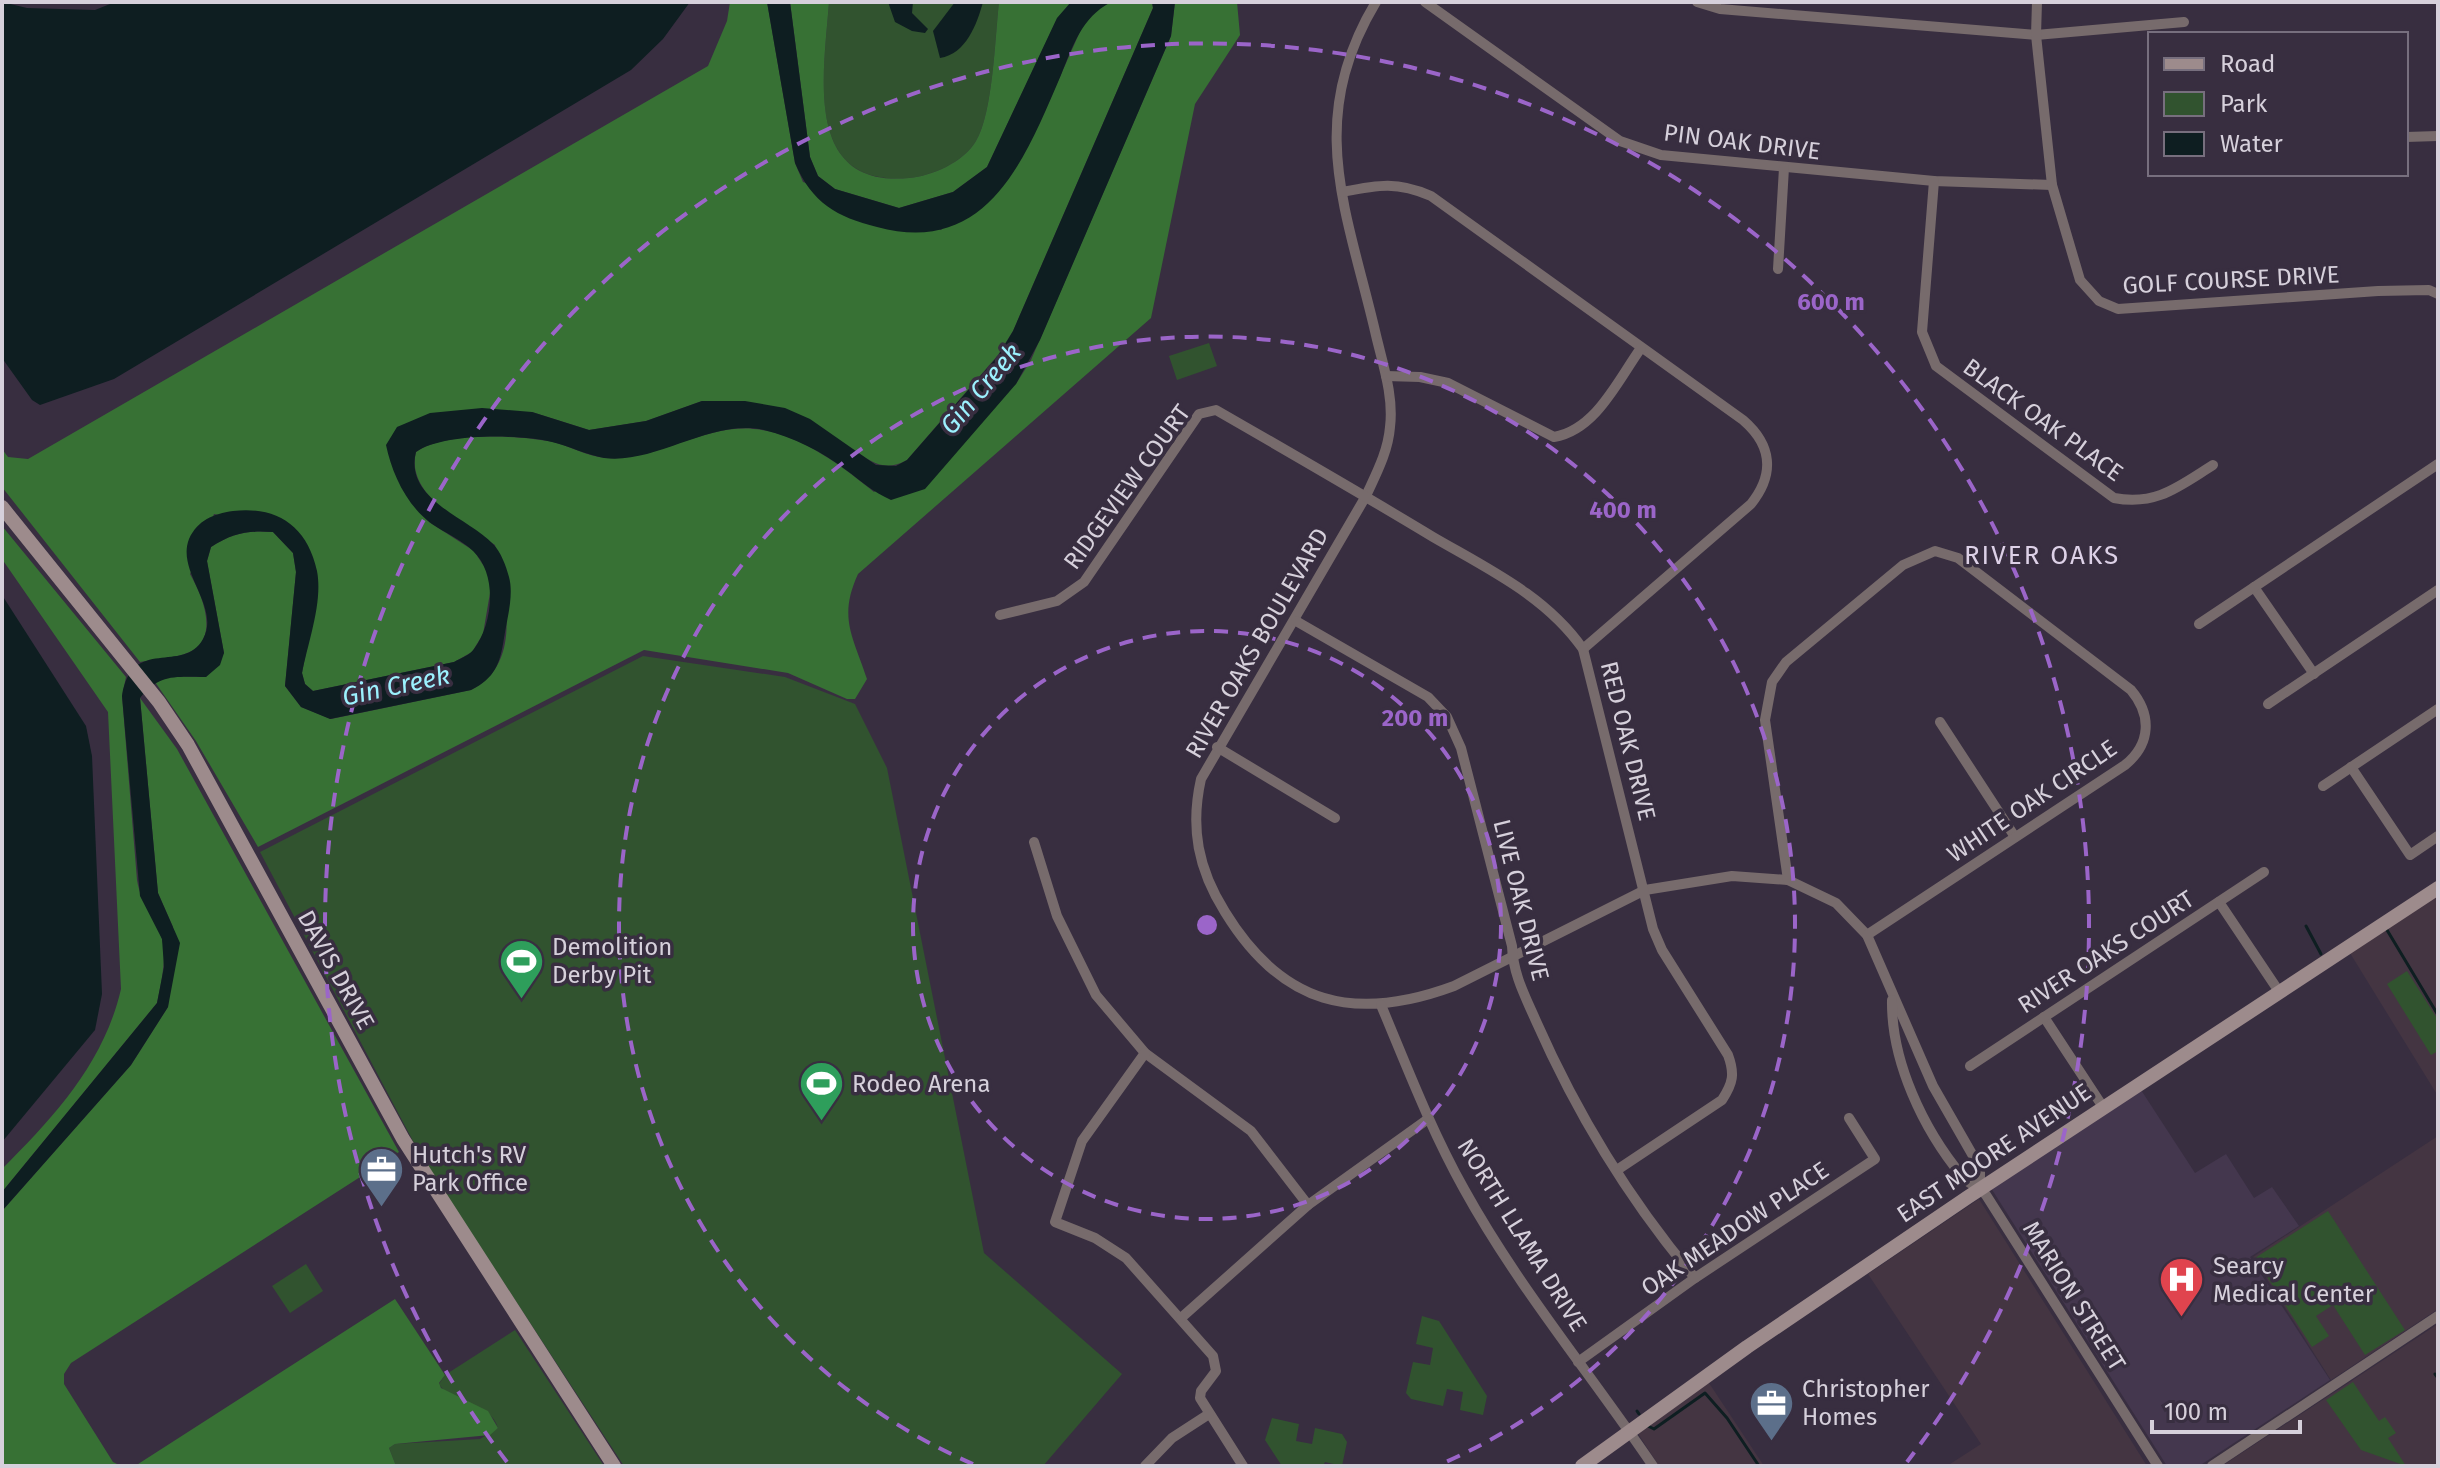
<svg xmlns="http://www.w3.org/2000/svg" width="2440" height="1468" font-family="'Fira Sans',sans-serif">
<rect width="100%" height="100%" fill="#382e40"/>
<g fill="#443542">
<path d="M2438,895v201l-88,-143z"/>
<path d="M2438,1136v173l-107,71 -78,-123z"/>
<path d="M1979,1199l168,267h-200l34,-22 -113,-170z"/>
<path d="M2438,1324v142h-216z"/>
<path d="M1707,1380l57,86h-105l-22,-34z"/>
</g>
<path fill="#44374e" d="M2141,1090l54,83 31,-19 28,44 18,-11 27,39 -49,31 80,123 -131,86h-32l-176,-278z"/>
<g fill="#31532f">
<path d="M829,2h170c-4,35 -6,111 -23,139 -12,21 -44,35 -67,37 -107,10 -85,-106 -80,-176z"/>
<path d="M1209,343l8,23 -40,14 -8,-24z"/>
<path d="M643,656l142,21 70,27 32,64 97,485 138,121 -79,92h-419l-202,-308 -162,-306z"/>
<path d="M2407,971l31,49v31l-7,4 -44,-71z"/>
<path d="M2328,1211l77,119 -40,25 -32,-50 -17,11 13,20 -17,11 -57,-89z"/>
<path d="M306,1264l17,27 -33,22 -18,-27z"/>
<path d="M1422,1316l17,5 48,75 -4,19 -23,-5 3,-18 -16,-3 -4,17 -32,-7 -5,-6 7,-31 17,3 3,-17 -17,-4z"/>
<path d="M515,1330l89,136h-208l-7,-18 6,-4 85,-5 18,-11c-8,-28 -46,-22 -59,-44l6,-9z"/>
<path d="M2353,1382l26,39 6,-4 11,16 -8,5 18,28 -45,-16 -35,-50z"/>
<path d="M1272,1418l27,6 -3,17 16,3 3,-16 27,6 5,8 -5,24 -17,-4 -2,4h-41l-17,-26z"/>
</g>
<g fill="#377134">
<path d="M730,2h37l28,161 8,19 138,48 98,-106 43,-97 15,-18 14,-7h41l1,6 -140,323 -15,24 -91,105c-21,12 -35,3 -53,-10l-152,-49 -56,20 -57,9 -57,-18 -135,15 32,95 45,29 13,20 4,16 -8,47 -11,18 -18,10 -141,29 -8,-7 -3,-11 15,-77v-24l-20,-41 -83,-17 -24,60c11,19 28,58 5,75 -13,9 -40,10 -55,13l-138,-175v-38l6,8 20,2 680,-393 19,-45z"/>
<path d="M790,2h39c-5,70 -27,186 80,176 23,-2 55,-16 67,-37 17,-28 19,-104 23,-139h72l-14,17 -70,148 -34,25 -54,16 -64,-19 -17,-13 -8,-19z"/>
<path d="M1175,2h62l3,33 -45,69 -44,214 -293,256c-20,44 -5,62 9,105l-12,20h-8l-59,-26 -144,-23 -386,197 -62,-106 -41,-59 10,-6 41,1 18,-24 -17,-92 4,-14c22,-14 37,-17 62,-15l20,21 3,19 -11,114 16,21 30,12 140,-29c54,-28 33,-96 24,-145 -30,-21 -90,-50 -79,-93 27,-20 98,-17 132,-11 19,3 39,16 58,17 54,3 102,-38 156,-28 42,7 80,36 112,62l142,-108 15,-24 140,-324z"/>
<path d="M2,526l124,151 -4,19 15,184c4,25 19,37 25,59 5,20 -1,44 -5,64l-155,189v-23c52,-52 102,-106 119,-180l-13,-277 -106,-153z"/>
<path d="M140,698l37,51 222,403 -328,211 -7,11v10l49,78 8,4h-119v-255l129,-146 37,-58 5,-80 -15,-34z"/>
<path d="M395,1299l50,76 -6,8 2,5 47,23 10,17 -8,7 -95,9 -6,4 7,18h-261z"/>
</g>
<g fill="#0e1e21">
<path d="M2,2l25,6 68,2 20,-8h575l-27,37 -32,31 -517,309 -74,26 -8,-5 -30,-42z"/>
<path d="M767,2h23l20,155 8,19 17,13 64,19 54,-16 34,-25 70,-149 14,-16h40c-30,16 -38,44 -50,73 -36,84 -73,182 -184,152 -40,-10 -65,-24 -82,-64z"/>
<path d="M888,2h25l-1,11 16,16 -3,4 -13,-2 -17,-9z"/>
<path d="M955,2h28c-6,22 -17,52 -43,56l-7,-27z"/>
<path d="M1152,2h23l-4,34 -131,304 -24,44 -91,105 -34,11c-18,-8 -30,-19 -45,-30 -23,-18 -53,-33 -82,-40 -52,-12 -109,35 -160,28 -17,-3 -35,-12 -52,-16 -33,-8 -109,-9 -136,10 -12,47 51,65 77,92 8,8 13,22 16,33 5,18 -2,42 -5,61 -4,26 -9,40 -33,52l-141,29 -29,-12 -16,-21 11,-114 -3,-19 -20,-21c-25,-2 -40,1 -62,15l-4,14 17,92 -4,12 -14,12c-28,0 -47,-4 -66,21l18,195 22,50 -12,64 -37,58 -129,146v-19l155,-189 7,-36 -2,-28 -22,-43 -18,-200c10,-61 61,-21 81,-57 18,-32 -27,-67 -14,-100 9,-19 24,-25 44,-28 43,-5 74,14 84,60 6,31 -9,71 -15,102l3,11 8,7 141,-29c7,-4 16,-7 20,-13 19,-25 24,-75 -1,-98 -11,-11 -28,-18 -41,-27 -25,-18 -40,-50 -46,-79l11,-18 33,-14 52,-5 50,4 57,18 57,-9 56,-20h43l40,7 25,11 66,46 20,1 11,-6 91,-104 15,-25 140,-323z"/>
<path d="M2,595l84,131 6,30 10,238 -7,36 -93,112z"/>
</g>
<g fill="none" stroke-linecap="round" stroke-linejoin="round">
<g stroke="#0e1e21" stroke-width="3">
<path d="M2306,926l15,28"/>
<path d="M2387,930l51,85"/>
<path d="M2435,1374l3,4"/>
<path d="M1637,1411l2,3"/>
<path d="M1648,1426l6,3 51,-36 22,25 32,48"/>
</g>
<g stroke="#776b6c" stroke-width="10">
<path d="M1376,2c-71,118 -30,206 -1,329 7,31 19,64 15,96 -2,25 -14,47 -24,69l-165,283c-11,49 -3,90 24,133 57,93 129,111 229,74l191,-96 87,-14 56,4 48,23 31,32 66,151 47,82v20"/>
<path d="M1425,2l195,139 41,14 273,26 118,4"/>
<path d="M1697,2l23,7 316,26 148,-13"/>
<path d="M2037,2l-1,33 16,150 28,95 19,21 19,8 260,-18 51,-1 9,4"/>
<path d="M2406,137l32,-1"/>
<path d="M1934,181l-12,151 14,34 178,132c42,8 64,-11 99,-33"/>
<path d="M1342,192c36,-7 55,-11 89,4l312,224c29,25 32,54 8,84l-168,145"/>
<path d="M1778,269l6,-101"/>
<path d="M1386,376l34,1 28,6 106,54c42,-7 64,-57 87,-89"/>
<path d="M2254,587l60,87"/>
<path d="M1000,615l57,-14 27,-19 115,-168 17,-4c73,42 146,84 217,127 55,32 113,59 150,112l70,280 9,21 66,105c7,19 5,28 -6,45l-105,70"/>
<path d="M1296,621l132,76 19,20 14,31 51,198c1,28 13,50 24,75 41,93 94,180 159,257"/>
<path d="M2199,624l239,-160"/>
<path d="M2268,704l170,-114"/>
<path d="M1940,722l75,115"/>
<path d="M1217,747l118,71"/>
<path d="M2351,767l59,88 28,-19"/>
<path d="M2323,786l115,-77"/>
<path d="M1034,842l23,74 39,79 49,58 106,78 57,74"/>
<path d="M1788,880l-23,-160 7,-38 14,-20 117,-97 32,-14 23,7 173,132c21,25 20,54 -6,75l-258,170"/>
<path d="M2219,902l59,88"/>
<path d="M1892,1000c-1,61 31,129 70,176 6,8 17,11 24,19l172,271"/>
<path d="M1381,1005c26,62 50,125 83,184 54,98 126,184 189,277"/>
<path d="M2044,1017l59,90"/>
<path d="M1145,1053l-63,88 -27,81 40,16 31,20 87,98 3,15 -15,20 -1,7 43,68"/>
<path d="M1970,1066l294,-194"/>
<path d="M1181,1318l127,-113 120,-86"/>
<path d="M1578,1362l117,-84 180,-119 -26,-41"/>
<path d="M1145,1466l27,-28 37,-24"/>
<path d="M2212,1466l226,-150"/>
</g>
<g stroke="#9d8b8c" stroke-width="14">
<path d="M2,507l157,195 29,43 215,394 211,327"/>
<path d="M1582,1466l165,-119 221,-150 470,-309"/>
</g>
</g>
<g fill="none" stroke="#9b65c9" stroke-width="4" stroke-dasharray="14 10">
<circle cx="1207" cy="925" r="294"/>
<path d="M973 1464A588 588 0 1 1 1441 1464"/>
<path d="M507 1462A882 882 0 1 1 1907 1462"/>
</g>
<defs>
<symbol id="stadium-pin" viewBox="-11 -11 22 30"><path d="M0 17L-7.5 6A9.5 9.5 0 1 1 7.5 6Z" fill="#2e9e5b" stroke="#382e40"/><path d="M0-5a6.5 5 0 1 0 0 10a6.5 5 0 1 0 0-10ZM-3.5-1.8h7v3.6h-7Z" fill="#fff"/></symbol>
<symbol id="office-pin" viewBox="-11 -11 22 30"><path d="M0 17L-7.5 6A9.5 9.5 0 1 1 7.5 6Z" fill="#5c6f8a" stroke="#382e40"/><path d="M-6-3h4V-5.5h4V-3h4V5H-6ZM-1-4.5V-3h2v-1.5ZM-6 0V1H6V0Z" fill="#fff"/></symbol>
<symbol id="hospital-pin" viewBox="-11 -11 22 30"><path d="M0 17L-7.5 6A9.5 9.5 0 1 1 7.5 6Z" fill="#e0444e" stroke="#382e40"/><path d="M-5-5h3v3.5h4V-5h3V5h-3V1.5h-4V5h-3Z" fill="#fff"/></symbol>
</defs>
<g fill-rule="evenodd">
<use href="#stadium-pin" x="496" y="936" width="51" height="69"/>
<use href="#stadium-pin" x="796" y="1058" width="51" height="69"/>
<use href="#office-pin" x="356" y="1144" width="51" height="69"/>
<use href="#hospital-pin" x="2156" y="1254" width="51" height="69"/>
<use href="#office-pin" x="1746" y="1378" width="51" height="69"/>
</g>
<g text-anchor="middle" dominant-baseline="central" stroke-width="7" stroke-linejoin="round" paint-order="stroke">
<g font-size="24" fill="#d6d0db" stroke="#382e40">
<text transform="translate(1742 142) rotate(7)">PIN OAK DRIVE</text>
<text transform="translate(2231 280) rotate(-3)">GOLF COURSE DRIVE</text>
<text transform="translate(2043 420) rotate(36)">BLACK OAK PLACE</text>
<text transform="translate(1127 487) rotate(-54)">RIDGEVIEW COURT</text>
<text transform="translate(1257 643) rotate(-60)">RIVER OAKS BOULEVARD</text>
<text transform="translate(1628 741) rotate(76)">RED OAK DRIVE</text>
<text transform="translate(2032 801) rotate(-34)">WHITE OAK CIRCLE</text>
<text transform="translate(1521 900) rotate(76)">LIVE OAK DRIVE</text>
<text transform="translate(2106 952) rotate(-33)">RIVER OAKS COURT</text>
<text transform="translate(336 970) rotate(61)">DAVIS DRIVE</text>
<text transform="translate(1994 1153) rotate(-34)">EAST MOORE AVENUE</text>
<text transform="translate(1735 1229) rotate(-34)">OAK MEADOW PLACE</text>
<text transform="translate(1522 1235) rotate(58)">NORTH LLAMA DRIVE</text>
<text transform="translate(2074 1296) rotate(58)">MARION STREET</text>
</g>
<g font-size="24" fill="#d6d0db" stroke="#382e40" text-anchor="start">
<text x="552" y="947">Demolition<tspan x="552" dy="28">Derby Pit</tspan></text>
<text x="852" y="1084">Rodeo Arena</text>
<text x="412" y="1155">Hutch's RV<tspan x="412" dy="28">Park Office</tspan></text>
<text x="2213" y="1266">Searcy<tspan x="2213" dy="28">Medical Center</tspan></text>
<text x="1802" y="1389">Christopher<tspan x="1802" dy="28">Homes</tspan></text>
</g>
<g font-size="26" font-style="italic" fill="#9cf1fe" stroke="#382e40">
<text transform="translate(981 389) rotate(-50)">Gin Creek</text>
<text transform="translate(396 686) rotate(-12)">Gin Creek</text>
</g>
<g font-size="26" letter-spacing="2" fill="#ddd1e7" stroke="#382e40">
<text x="2042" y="555">RIVER OAKS</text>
</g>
</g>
<circle cx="1207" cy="925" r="12" fill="#9b65c9" stroke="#382e40" stroke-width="4"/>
<g font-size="24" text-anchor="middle" font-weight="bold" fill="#9b65c9" stroke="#382e40" stroke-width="7" stroke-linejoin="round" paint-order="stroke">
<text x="1831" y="310">600 m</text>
<text x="1623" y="518">400 m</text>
<text x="1415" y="726">200 m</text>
</g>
<rect width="2440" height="1468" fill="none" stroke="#d6d0db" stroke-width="8"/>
<rect x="2148" y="32" width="260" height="144" fill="#382e40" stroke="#776f7e" stroke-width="2"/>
<rect x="2164" y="58" width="40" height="12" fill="#9d8b8c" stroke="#776f7e" stroke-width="2"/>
<text x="2220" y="72" font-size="24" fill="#d6d0db">Road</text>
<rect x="2164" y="92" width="40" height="24" fill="#31532f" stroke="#776f7e" stroke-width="2"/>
<text x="2220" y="112" font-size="24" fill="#d6d0db">Park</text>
<rect x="2164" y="132" width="40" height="24" fill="#0e1e21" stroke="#776f7e" stroke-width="2"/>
<text x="2220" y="152" font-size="24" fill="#d6d0db">Water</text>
<path d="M2152 1420v12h148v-12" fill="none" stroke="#d6d0db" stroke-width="4"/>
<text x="2164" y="1420" font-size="24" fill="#d6d0db" stroke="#382e40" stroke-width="6" paint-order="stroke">100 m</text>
</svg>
